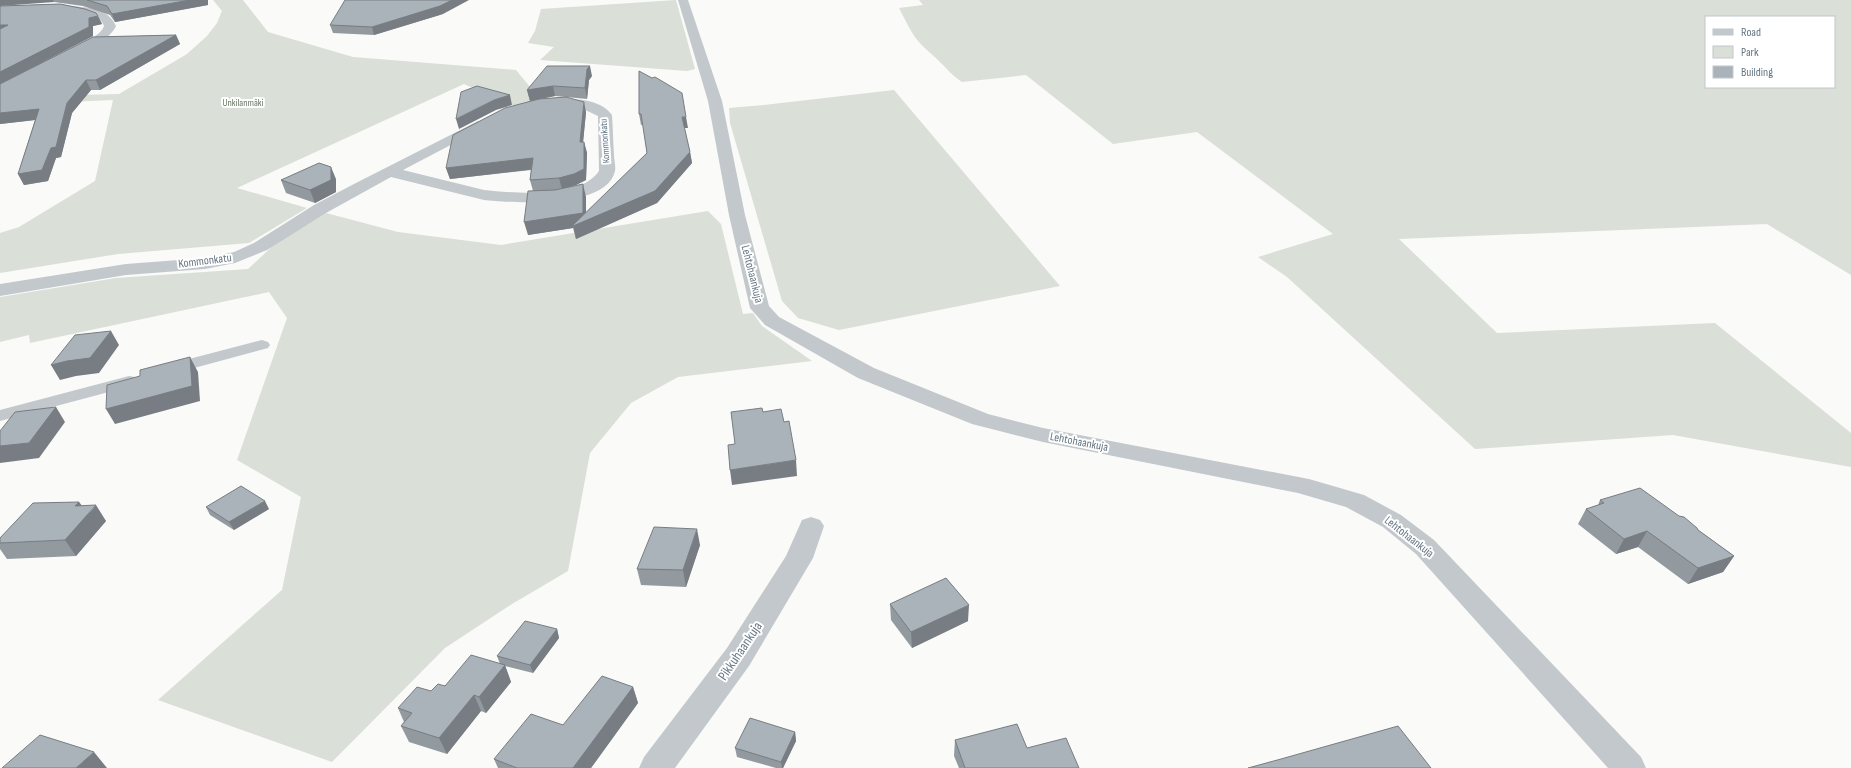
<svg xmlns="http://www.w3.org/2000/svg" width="1851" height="768" font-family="'Sofia Sans Condensed',sans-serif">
<rect width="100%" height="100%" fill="#fafaf8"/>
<g fill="#dadfd7" fill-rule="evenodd">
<path d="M213,0h30l25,32 85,25 163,13 25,30 -27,6 -50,-22 -227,104 70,20 -58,35 -131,11 -118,19v-40l19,-6 76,-46 18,-81 -113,5 2,-8 117,-3 68,-40 20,-18 10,-13 5,-12z"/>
<path d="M676,0l19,69 -8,2 -147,-11 14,-13 -26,-4 7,-12 6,-22z"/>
<path d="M919,0h932v275l-84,-51 -368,15 98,94 218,-10 136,110v34l-178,-32 -198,14 -188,-172 -29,-20 75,-23 -136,-102 -84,12 -87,-69 -64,7c-9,-6 -14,-12 -21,-19 -8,-8 -16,-14 -23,-22 -8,-10 -13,-22 -19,-33l24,-3zM1706,17h128v70h-128z"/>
<path d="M894,90l166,196 -221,44 -41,-12 -16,-17 -52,-178 -1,-15 35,-3z"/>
<path d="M708,211l13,13 22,90 10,-1 9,13 50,35 -134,16 -47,26 -41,50 -22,118 -56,33 -67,44 -113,114 -174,-62 124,-110 19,-93 -64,-37 50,-142 -18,-26 -239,51 -1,-8 -29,7v-45l116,-19 132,-9 28,-26 50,-30 72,19 103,13z"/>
</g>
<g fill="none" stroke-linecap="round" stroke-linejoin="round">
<g fill="#c3c8cc" fill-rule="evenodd">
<path d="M262,340l6,2 2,3 -2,3 -96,26 -6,-1 -2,-4 2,-4z"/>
<path d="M129,376l6,1 2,4 -2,4 -135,36v-11z"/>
</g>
<g fill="#c3c8cc" fill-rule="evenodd">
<path d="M678,0h10l34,101 23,114 24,91 10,11 95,51 114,46 55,14 266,51 55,16 37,20 33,25 207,217 5,11h-38l-192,-214 -33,-27 -37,-20 -48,-14 -255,-51 -71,-18 -114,-46 -93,-53 -15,-17 -21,-93 -21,-114z"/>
<path d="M67,6c18,1 41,1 49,20 -5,12 -33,31 -45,28l-2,-3 2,-3c10,-5 29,-11 33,-22 -5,-16 -28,-11 -41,-15l-1,-2 1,-2z"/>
<path d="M555,99c18,-1 46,0 57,16 1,13 1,27 2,40 0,5 2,11 1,16 -8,38 -102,32 -131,29l-93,-23 -65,36 -59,37 -32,13 -30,6 -79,6 -126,21v-12l126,-20 79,-6 29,-6 20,-9 60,-38 40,-21 124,-63 5,1 2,3 -2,3 -80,42 81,20c31,3 95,10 115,-19l-1,-55 -17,-8 -31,-2 -2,-3 2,-3z"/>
<path d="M811,517l9,3 4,6 -11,32 -64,108 -74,102h-36l5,-11 83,-109 59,-92 16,-36z"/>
</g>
</g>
<g fill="#929a9f" fill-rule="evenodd">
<path d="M0,0h208v5l-93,17 -5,-7 -27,-9 -29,-4z"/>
<path d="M60,4l25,5 11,4 6,11 -9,2v10l-79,41 79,-40 83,-2 4,9 -80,46h-9l-19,23 -11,44 -5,1 -8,23 -24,4 -6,-11 17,-54 -35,4v-118z"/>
<path d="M443,14l-69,21 -41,-2 -3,-8z"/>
<path d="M639,71l49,57h-4l6,24 2,11 -35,40 -81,36 -3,-11 -45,7 5,-44 -3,-11 1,-10 -81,9 -4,-11 92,-68 -8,1 -3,-11 65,-14 -3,4 -2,19 -21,-2 20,15 -3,30h1l3,11 -1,27 -10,5 -4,1 14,11v16l61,-60 -4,-28h-2l-2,-11zM555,96l11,1 -26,2z"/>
<path d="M336,179v13l-21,11 -29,-10 -5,-13z"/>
<path d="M1600,500l98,30 36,26 -11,16 -35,12 -50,-37 -22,7 -38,-30 8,-15 12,-4z"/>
<path d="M79,502l3,4 24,15 -30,35 -69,3 -7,-10v-11z"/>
<path d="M206,507l63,2 -35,21 -24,-15z"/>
<path d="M700,545l-14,42 -45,-2 -4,-16z"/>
<path d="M890,604l78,17 -56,27 -21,-28z"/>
<path d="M557,629l2,9 -26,35 -28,-7 6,16 -25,31 -5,-2 -34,43 -38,-12 -8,-16 3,-4 -6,-14 33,-17 69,-27 -3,-8z"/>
<path d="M633,687l5,16 -47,65h-93l-4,-9 69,-34z"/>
<path d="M795,732l1,9 -13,27h-7l-39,-11 -2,-9z"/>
<path d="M955,740l72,8 52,20h-120l-5,-12z"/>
</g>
<g fill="#777d82">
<path d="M0,0h53l1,2 -54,4z"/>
<path d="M190,0h18v5l-93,17 -3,-8z"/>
<path d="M452,0h17l-26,14 -69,21 -2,-8z"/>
<path d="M98,16l4,8 -9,2v10l-93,48v-12l89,-54z"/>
<path d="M0,25h8l-8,9z"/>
<path d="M176,35l4,9 -80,46 -4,-10z"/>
<path d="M590,66l2,10 -3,4 -2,19 -2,-11 2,-19z"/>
<path d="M86,80l5,10 -19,23 -11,44 -5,1 -8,23 -24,4 -6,-11 33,-26 16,-45z"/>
<path d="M553,86l2,10 -25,5 -3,-11z"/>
<path d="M510,95l2,10 -16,5 -37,19 -3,-10 38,-19z"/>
<path d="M584,102l2,10 -4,41 -2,-11z"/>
<path d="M39,109l5,10 -44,5v-11z"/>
<path d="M682,117h4l2,11h-5z"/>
<path d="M584,142l3,11 -1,27 -10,5 -14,4 -3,-11z"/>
<path d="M690,152l2,11 -35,40 -81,36 -3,-14v3l-45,7 -4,-13 59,-38 3,13v24z"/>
<path d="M533,158l3,11 -86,10 -4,-11z"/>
<path d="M331,167l5,12v13l-21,11 -5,-13z"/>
<path d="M111,331l8,14 -20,28 -23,3 -16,4 -9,-15z"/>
<path d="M190,357l8,15 2,29 -85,23 -9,-15z"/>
<path d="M56,407l9,15 -26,36 -39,5v-17z"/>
<path d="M796,460l1,16 -65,9 -2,-15z"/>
<path d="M265,501l4,8 -35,21 -5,-8z"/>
<path d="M79,502l9,13 8,-10 10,16 -30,35 -11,-16 10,-34z"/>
<path d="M697,529l3,16 -14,42 -3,-17z"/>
<path d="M1647,531l-9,16 -22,7 8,-15z"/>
<path d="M1734,556l-11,16 -35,12 10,-16z"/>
<path d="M969,605l-1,16 -56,27 -1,-16z"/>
<path d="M557,629l2,9 -26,35 -3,-8z"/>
<path d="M505,665l6,17 -25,31 -7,-16z"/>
<path d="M633,687l5,16 -47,65h-18z"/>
<path d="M474,695l7,16 -34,43 -8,-16z"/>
<path d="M795,732l1,9 -13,27h-1l-1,-6z"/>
<path d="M94,752l13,16h-31z"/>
</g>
<g fill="#aab3b9" stroke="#777d82">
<path d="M87,0h103l-78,14 -5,-8z"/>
<path d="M345,0h107l-12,6 -68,21 -42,-2z"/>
<path d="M60,4l25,5 11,4 2,3 -9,2v9l-89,45v-43l8,-4h-8v-19z"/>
<path d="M176,35l-80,45h-10l-19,23 -11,44 -5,1 -9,22 -24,4 21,-65 -39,4v-29l93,-47z"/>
<path d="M547,66h43l-3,3 -2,19 -32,-2 -26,4z"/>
<path d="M639,71l13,7 3,-1 27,16 4,24h-4l8,35 -35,39 -82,35v-1l74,-72 -6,-39h-2z"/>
<path d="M477,86l33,9 -16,5 -38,19 5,-27z"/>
<path d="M566,97l18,5 -4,40h4v27l-10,5 -15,4 -29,2 3,-22 -87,10 7,-33 52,-27 34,-9z"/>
<path d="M319,163l12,4v13l-21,10 -29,-10z"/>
<path d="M583,184v29l-59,9 4,-31 27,-1z"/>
<path d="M111,331l-21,27 -23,3 -16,4 24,-30z"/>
<path d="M190,357l2,29 -86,23 1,-24 33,-9v-6z"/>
<path d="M56,407l-27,36 -29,3v-15l15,-19z"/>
<path d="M762,408l1,4 18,-3 3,13 5,-1 7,39 -66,10 -2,-25 7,-1 -4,-32z"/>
<path d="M241,486l24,15 -36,21 -23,-15z"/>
<path d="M1640,488l39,28 5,1 13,11 1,2 36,26 -36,12 -51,-37 -23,8 -38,-30 18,-6 -4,-3z"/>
<path d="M79,502l-4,4 21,-1 -31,35 -65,3v-5l33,-35z"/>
<path d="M654,527l43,2 -14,41 -46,-1z"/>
<path d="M946,578l23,27 -58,27 -21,-28z"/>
<path d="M525,621l32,8 -27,36 -33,-9z"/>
<path d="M471,655l34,10 -26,32 -5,-2 -35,43 -38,-12 11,-13 -14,-5 19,-21 14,4 7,-7 7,2z"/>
<path d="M602,676l31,11 -60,81h-56l-23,-9 37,-45 32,11z"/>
<path d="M750,718l45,14 -14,30 -46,-14z"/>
<path d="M1017,724l10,24 39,-10 13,30h-114l-10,-28z"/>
<path d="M1398,726l33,42h-183l33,-9z"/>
<path d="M40,735l54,17 -18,16h-74z"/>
</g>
<g text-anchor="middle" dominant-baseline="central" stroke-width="4" stroke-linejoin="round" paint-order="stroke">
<g font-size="10" fill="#687a64" stroke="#fff">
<text x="243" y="103">Unkilanmäki</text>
</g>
<g font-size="10" fill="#657683" stroke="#fff">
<text transform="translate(605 141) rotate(-94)">Kommonkatu</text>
</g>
<g font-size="12" fill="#657683" stroke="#fff">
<text transform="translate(205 261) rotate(-7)">Kommonkatu</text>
<text transform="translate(752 274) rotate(76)">Lehtohaankuja</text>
<text transform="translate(1079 442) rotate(11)">Lehtohaankuja</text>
<text transform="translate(1409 537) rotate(38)">Lehtohaankuja</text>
</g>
<g font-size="14" fill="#657683" stroke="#fff">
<text transform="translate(740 651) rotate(-56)">Pikkuhaankuja</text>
</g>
</g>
<rect x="1705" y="16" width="130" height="72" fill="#ffffff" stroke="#c1c8cd"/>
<rect x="1713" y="29" width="20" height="6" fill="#c3c8cc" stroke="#c1c8cd"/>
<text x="1741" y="36" font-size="12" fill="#657683">Road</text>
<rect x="1713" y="46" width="20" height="12" fill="#dadfd7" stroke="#c1c8cd"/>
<text x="1741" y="56" font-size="12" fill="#657683">Park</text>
<rect x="1713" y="66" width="20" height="12" fill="#aab3b9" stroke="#c1c8cd"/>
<text x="1741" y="76" font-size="12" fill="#657683">Building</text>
</svg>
